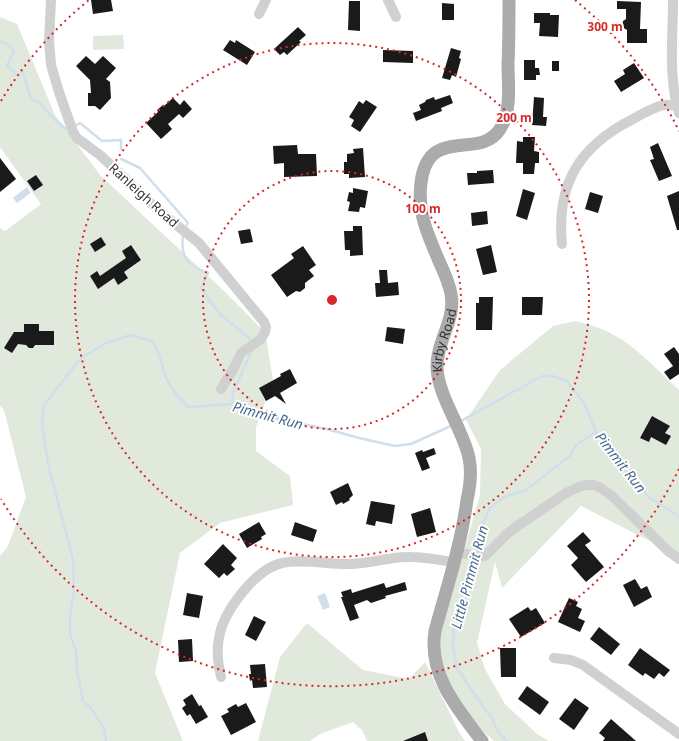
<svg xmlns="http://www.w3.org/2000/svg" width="679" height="741" font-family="'Noto Sans',sans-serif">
<rect width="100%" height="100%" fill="#fff"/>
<g fill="#e1e9dd">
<path d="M0,17l17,7 38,91 45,60 123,115 42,42 8,48 -17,47v24l34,25 3,29 -73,18 -40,30 -25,120 28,68h-183v-185l8,-10 18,-49 -22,-87 -4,-4v-178l5,3 36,-27 -41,-57z"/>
<path d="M123,35l1,14 -31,1v-14z"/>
<path d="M575,321c8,2 16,4 24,7 32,12 55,39 80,62v166l-98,-50 -79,82 -7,-26 -18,81 8,26 20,35 32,30 12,7h-55l-9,-8 -33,-40 -12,-23 1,-41 39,-134 1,-46 -15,-29 34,-50 53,-44z"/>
<path d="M307,623l56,47 46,9 16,-17 34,70 6,9h-98l-5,-11 -9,-8 -33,12 -10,7h-52l22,-84z"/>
</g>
<g fill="#d1deec">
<path d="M27,187l4,6 -14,10 -4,-5z"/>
<path d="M325,593l5,14 -7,3 -6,-14z"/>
</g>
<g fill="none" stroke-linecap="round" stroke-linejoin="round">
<g stroke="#d1deec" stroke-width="2.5">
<path d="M0,42h5l9,9 -7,14 10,10 6,-3 8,28 8,2 15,17 12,10"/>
<path d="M75,126l5,-3 22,18 19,-1v9"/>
<path d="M121,159l19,9 48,55 -1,2"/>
<path d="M183,236c-3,22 5,30 25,37l-7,15 18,25 31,26v2"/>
<path d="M232,404l1,-11 18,-41"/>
<path d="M459,422l83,-46h11l14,5 17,22 12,29 24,30 12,18 18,18 29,18"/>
<path d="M477,554l6,-31 7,-15 14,-11 22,-7 45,-35 5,-10 20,-13"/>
<path d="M476,559l-11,45 -11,21 -1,22 4,21 19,29 15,20 8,16 8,8"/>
<path d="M106,741l-2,-13 -14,-21 -7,-6 -6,-31 -1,-19 -6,-17v-20l4,-23 -1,-31 -25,-96 -6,-41 2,-18 37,-47 23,-14 26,-9 22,6 7,13 6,22 6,11 9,12 8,8 44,-3 15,9 80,16 32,9 36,8 16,-2 42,-19"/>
</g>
</g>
<g fill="#1a1a1a">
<path d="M91,0h20l2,11 -20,3z"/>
<path d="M349,1h11v30l-12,-1z"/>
<path d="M617,1l24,1 -1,27h7v14h-20v-13l-5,-3 1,-6 3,-2v-10h-9z"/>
<path d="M442,3l12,1v16h-12z"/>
<path d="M534,13h16v2h9l-1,22 -19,-1 1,-13h-6z"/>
<path d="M298,27l8,8 -7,6 2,1 -14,13 -3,-3 -4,3 -6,-6z"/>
<path d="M230,40l5,3 1,-3 19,12 -8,13 -24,-15z"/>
<path d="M451,48l10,3 -2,7 2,1 -5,18 -4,-2 -2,5 -8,-2z"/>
<path d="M383,50l30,1v12l-30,-1z"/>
<path d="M86,56l9,8 8,-8 13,12 -10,11 4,3 1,16 -11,12 -5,-4h-7v-13h3l-1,-13 -14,-14z"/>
<path d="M524,60h11v8h4l1,7h-4v5h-12z"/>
<rect x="552" y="61" width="7" height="10"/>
<path d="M634,63l10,15 -23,14 -7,-11 11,-7 -2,-4z"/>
<path d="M450,95l3,8 -12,5 1,3 -26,10 -3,-8 8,-3 -2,-5 6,-3 1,-2 8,-3 1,3z"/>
<path d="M534,97l10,1 -1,19h4l-1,9 -14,-1z"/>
<path d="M173,98l7,7 4,-5 8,9 -9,9 -4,-4 -11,10 4,5 -11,10 -15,-16 12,-11 -1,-2 6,-5 1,1z"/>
<path d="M366,100l11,7 -17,25 -9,-6 3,-6 -5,-3 10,-16 4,3z"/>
<path d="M523,137h12l-1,14 5,1v11h-4l-1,11h-11v-11h-7l1,-22 6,1z"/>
<path d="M658,143l14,33 -13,5 -9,-21 4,-1 -4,-12z"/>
<path d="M297,145l1,9h18l1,22 -33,1v-14l-10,1 -1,-18z"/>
<path d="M363,148l2,29 -16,1v-4h-5v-12h3v-8l7,-1 -1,-4z"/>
<path d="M0,158l16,21 -16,13z"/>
<path d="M493,170l1,13 -26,2 -1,-12h10v-2z"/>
<path d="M36,175l7,10 -9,6 -7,-10z"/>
<path d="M353,188l15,3 -3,17 -5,-1 -1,5 -11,-1 2,-9 -3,-1 2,-9 4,1z"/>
<path d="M523,189l12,4 -8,27 -11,-4z"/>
<path d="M679,191v39h-2l-10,-34z"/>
<path d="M590,192l13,4 -5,17 -13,-4z"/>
<path d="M487,211l1,13 -16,2 -1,-13z"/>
<path d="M353,226h9l1,29 -13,1v-6h-5l-1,-19h9z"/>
<path d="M250,229l3,13 -12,2 -3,-13z"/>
<path d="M101,237l5,8 -11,7 -5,-8z"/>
<path d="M131,245l10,15 -17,12 4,6 -10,7 -4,-7 -16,11 -8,-13 7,-5 3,5 26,-18 -4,-7z"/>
<path d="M491,245l6,27 -14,3 -7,-26z"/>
<path d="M303,246l13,19 -7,5 5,6 -9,7v5l-5,4 -4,-1 -9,6 -16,-22 23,-17 -3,-4z"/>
<path d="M379,270h8l1,13 10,-1 1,13 -23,2 -1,-14h5z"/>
<path d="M479,297h14l-1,33h-16v-27h3z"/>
<path d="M522,297h21l-1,18h-20z"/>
<path d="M24,324h15v7h15v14h-19l-2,3h-4l-3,-3 -8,-1 -6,9 -8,-5 10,-16h10z"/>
<path d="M387,327l18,2 -2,15 -18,-3z"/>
<path d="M674,347l5,7v20l-9,6 -6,-8 9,-6 -9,-12z"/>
<path d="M290,369l7,14 -17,10 6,11 -11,-8 -9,5 -7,-13 22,-12 -1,-2z"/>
<path d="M652,416l18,10 -5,7 6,3 -5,9 -15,-8 -2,5 -9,-4z"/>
<path d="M434,448l2,6 -10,4 4,10 -8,3 -7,-18 7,-3 1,2z"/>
<path d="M348,483l5,12 -4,4 1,1 -7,4 -1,-2 -6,3 -6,-13z"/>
<path d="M371,501l24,4 -3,19 -16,-3 -1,5 -9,-2z"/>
<path d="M430,508l6,24 -19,5 -6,-23z"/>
<path d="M259,522l7,12 -5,3 1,2 -15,9 -8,-14z"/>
<path d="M295,522l22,8 -4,12 -22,-7z"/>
<path d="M583,532l8,9 -6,4 19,22 -18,15 -15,-17 7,-7 -11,-12z"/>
<path d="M223,544l14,14 -6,7 4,4 -8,7 -3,-3 -5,5 -15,-14z"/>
<path d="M635,579l6,10 6,-3 5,11 -18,10 -11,-22z"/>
<path d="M405,582l2,8 -22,6 1,2 -15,5 -4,-3 -13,5 5,13 -9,3 -9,-24h2l-2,-5 10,-3 1,4 32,-10 2,5z"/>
<path d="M187,593l16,3 -4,22 -16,-3z"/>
<path d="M569,598l9,4 -2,4 6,3 -4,9 7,3 -5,11 -22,-10z"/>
<path d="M528,607l3,4 5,-3 9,15 -24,14 -12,-18z"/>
<path d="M254,616l12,6 -10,19 -11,-6z"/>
<path d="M599,627l21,17 -9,11 -21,-16z"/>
<path d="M192,639l1,22 -14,1 -1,-22z"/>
<path d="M500,648h16v29h-15z"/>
<path d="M640,648l30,22 -6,7 -5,-4 -5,6 -9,-6 -2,3 -15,-11z"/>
<path d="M265,664l2,23 -14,1 -1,-8 -2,1 -1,-7h2l-1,-9z"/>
<path d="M527,686l22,16 -9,13 -22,-16z"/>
<path d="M192,694l7,12 2,-1 7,12 -12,7 -6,-10 -3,2 -5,-8 4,-3 -3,-5z"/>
<path d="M575,698l14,10 -15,22 -15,-11z"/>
<path d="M246,703l10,19 -25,13 -10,-19 8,-4 -2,-3 9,-5 2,3z"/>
<path d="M611,719l25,22h-33l2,-3 -6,-5z"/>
<path d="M425,732l3,9h-25z"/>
</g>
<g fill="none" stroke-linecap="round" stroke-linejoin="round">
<g stroke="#d0d0d0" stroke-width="10">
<path d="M51,0l-2,41 2,24 8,27 14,40 4,6 23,17 58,55 41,33 65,79 2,5 -1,5 -4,7 -20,14 -7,15 -13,21"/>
<path d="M388,0l8,17"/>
<path d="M673,0c0,37 -5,77 6,113"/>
<path d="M259,14l7,-14"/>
<path d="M562,244c-6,-61 18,-98 71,-125 10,-5 20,-12 31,-14 4,-1 10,1 15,1"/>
<path d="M457,552l24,5 4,-1 23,-23 8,-6 50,-34 15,-7 6,-1h7l7,3 11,8 56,55 11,8"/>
<path d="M554,658l17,2 12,5 96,69"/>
<path d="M221,677c-3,-13 -5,-25 -2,-39 4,-26 36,-69 63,-75 22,-5 48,2 70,1 14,-1 28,-4 42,-6 20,-3 40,1 60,4"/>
</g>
<path stroke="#ababab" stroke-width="13" id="s1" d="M482,741c-25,-33 -54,-66 -47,-110 12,-44 26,-86 32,-131 3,-13 5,-28 2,-42 -6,-29 -32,-63 -32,-92 0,-26 19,-46 14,-72 -2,-12 -7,-22 -12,-33 -11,-26 -22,-49 -18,-78 7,-59 59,-22 79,-54 12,-18 8,-45 8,-65 1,-22 1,-43 1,-64"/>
</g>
<g fill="none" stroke="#d62828" stroke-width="2" stroke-dasharray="2 4">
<circle cx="332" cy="300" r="129"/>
<circle cx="332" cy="300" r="257"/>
<path d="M679 469A386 386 0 0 1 1 499M1 101A386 386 0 0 1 89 0M575 0A386 386 0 0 1 679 131"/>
</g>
<g text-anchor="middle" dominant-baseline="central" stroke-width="4" stroke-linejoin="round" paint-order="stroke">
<g font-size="13" fill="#333" stroke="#fff">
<text transform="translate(144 195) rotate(42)">Ranleigh Road</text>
<text stroke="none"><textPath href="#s1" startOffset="425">Kirby Road</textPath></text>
</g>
<g font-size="14" font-style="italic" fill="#456b90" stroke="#fff">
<text transform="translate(268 415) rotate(15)">Pimmit Run</text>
<text transform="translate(621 462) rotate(52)">Pimmit Run</text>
<text transform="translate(469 577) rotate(-75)">Little Pimmit Run</text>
</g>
</g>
<circle cx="332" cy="300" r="6" fill="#d62828" stroke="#fff" stroke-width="2"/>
<g font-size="12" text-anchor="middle" font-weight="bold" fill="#d62828" stroke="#fff" stroke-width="4" stroke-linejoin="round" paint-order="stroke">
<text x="605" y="31">300 m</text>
<text x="514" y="122">200 m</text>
<text x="423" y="213">100 m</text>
</g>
</svg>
